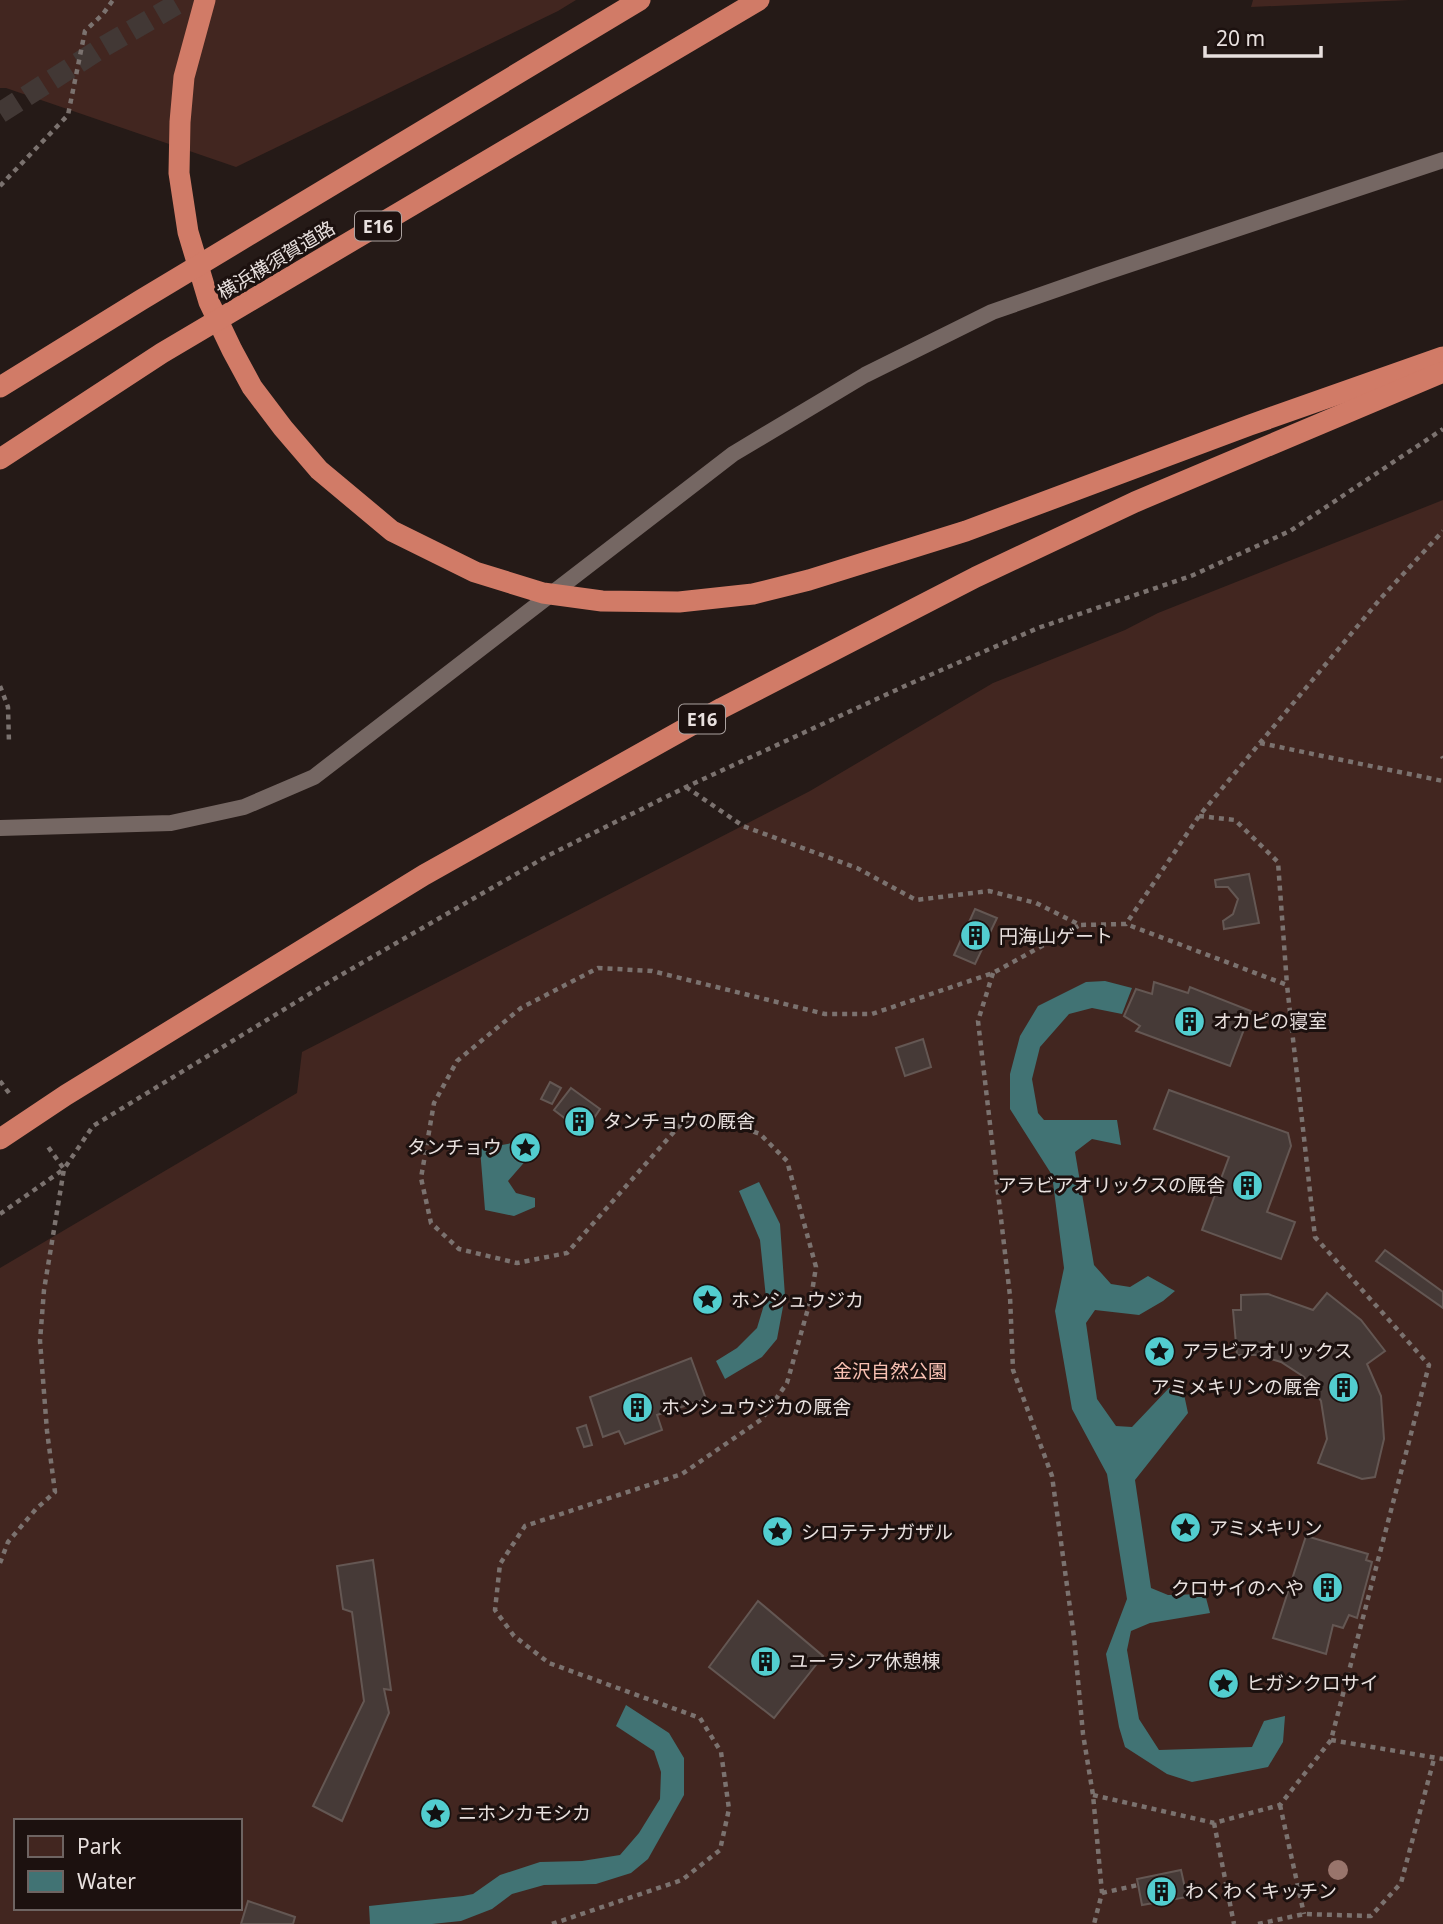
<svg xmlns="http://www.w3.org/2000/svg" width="1443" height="1924" font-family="'Noto Sans','Noto Sans JP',sans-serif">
<rect width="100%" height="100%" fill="#251a17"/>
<g fill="#422620" fill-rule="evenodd">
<path d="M0,0h576l-18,11 -322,156 -230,-79h-6z"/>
<path d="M1253,0h156l-158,7z"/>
<path d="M1443,500v1424h-1443v-656l297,-175 5,-41 508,-261 183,-108 132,-53 33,-17zM16,1821h224v87h-224z"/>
</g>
<g fill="#417374">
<path d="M1105,981l27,7 -10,26 -30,-6 -23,6 -29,33 -8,32 6,34 6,7h73l4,25 -29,-6 -17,13 19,113 17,19 19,3 18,-11 27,15 -12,10 -24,14 -44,-5 -9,13 11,76 19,27 16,1 37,-39 13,-3 6,28 -53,67 16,108 17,7 37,-1 5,19 -60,10 -19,8 -4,19 12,69 20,31 93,-3 12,-26 21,-5 -2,26 -15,25 -76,15 -25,-8 -42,-27 -6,-20 -13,-73 21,-55 -20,-125 -35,-65 -17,-98 9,-43 -12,-93 -42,-66v-35l10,-38 18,-30 48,-24z"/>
<path d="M523,1141l12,9 -27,31 8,12 19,5v9l-21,9 -29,-6 -5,-61z"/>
<path d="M759,1182l21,42 5,72 -8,43 -15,18 -37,22 -9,-18 21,-13 20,-20 9,-30 -6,-58 -21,-49z"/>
<path d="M626,1705l43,28 15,25v37l-36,64 -17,14 -35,11 -52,1 -32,9 -20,15 -31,12 -29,3h-62l-1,-18 94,-10 10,-2 27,-19 40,-13 42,-1 38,-6 19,-22 21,-34 1,-27 -7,-21 -38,-25z"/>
</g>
<g fill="#463a37" stroke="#645753" stroke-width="2">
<path d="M1249,874l10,49 -35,6 -1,-8 10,-7 5,-15 -10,-12h-12l-1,-7z"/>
<path d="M975,909l22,9 -22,46 -21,-9z"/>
<path d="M1154,982l34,11 2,-6 61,24 -21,55 -94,-35 4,-5 -16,-10 12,-27 16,5z"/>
<path d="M923,1039l8,28 -26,9 -9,-28z"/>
<path d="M550,1082l11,6 -9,16 -11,-5z"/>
<path d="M571,1088l29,21 -16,24 -30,-23z"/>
<path d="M1169,1090l119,43 3,13 -24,66 28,10 -14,37 -79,-29 27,-73 -75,-28z"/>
<path d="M1385,1250l58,42v16l-67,-47z"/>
<path d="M1327,1293l34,27 24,31 -18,13 14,32 3,43 -9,38 -13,2 -44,-16 9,-24 -6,-38 -17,-24 -23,-15 -24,-7h-20l-4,-45h8v-15l27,-1 45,16z"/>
<path d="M691,1358l15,41 -49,16 5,15 -37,14 -6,-13 -16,6 -13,-40z"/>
<path d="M586,1425l6,20 -8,2 -7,-19z"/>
<path d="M1306,1536l62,18 -2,6 6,2 -15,56 -8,-3 -6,13 -10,-3 -7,29 -53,-16z"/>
<path d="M373,1560l18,130 -7,-1 5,24 -47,108 -29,-15 51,-105 -12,-89 -9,-3 -6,-43z"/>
<path d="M758,1601l65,55 -49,62 -65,-51z"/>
<path d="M1181,1870l6,27 -45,8 -5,-26z"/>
<path d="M248,1901l47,16 -2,7h-52z"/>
</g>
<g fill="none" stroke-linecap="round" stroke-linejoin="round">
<path stroke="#423835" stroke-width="21" stroke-dasharray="21 10" stroke-linecap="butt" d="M0,113l103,-66 81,-47"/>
<g stroke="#7b726f" stroke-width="4.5" stroke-dasharray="5 5" stroke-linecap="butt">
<path d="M0,186l68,-71 17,-84 18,-17 10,-14"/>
<path d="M0,686l8,21 1,36"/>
<path d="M1260,743l183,38"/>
<path d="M1442,756l1,2"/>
<path d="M686,787l57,39 114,42 59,32 73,-9 47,12 44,22 46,-1 73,-108 182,-218 62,-67"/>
<path d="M1199,816l36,4 43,42 9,123"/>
<path d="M993,973l-15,48 32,275 3,74 39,106 22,161 9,97 10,61 9,98 -8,31"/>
<path d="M0,1081l12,16"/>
<path d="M0,1214l64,-45 -18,-25"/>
<path d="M0,1563l8,-21 28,-33 19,-17 -8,-61 -7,-90 4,-51 20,-121 29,-43 241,-147 215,-124 137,-68 221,-102 131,-57 153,-52 99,-45 153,-102"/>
<path d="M1331,1740l112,19"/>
<path d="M1093,1795l121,28 66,-18 51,-65 98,-375 -114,-128 -28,-252 -161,-61"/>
<path d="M1280,1805l24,109"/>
<path d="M1214,1823l20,101"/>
<path d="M1102,1893l36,-8"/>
<path d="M552,1924l130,-44 38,-30 9,-41 -8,-57 -21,-34 -151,-55 -35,-27 -19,-26 5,-46 25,-38 157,-52 80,-55 25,-36 24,-85 5,-31 -29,-106 -27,-27 -36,-13 -43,3 -114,129 -50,10 -58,-14 -28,-26 -10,-45 13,-75 23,-42 64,-53 77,-40 54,3 173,43h47l121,-41 87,-48"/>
<path d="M1258,1924l46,-10 67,2 30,-33 33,-124"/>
</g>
<path stroke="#756763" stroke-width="16" d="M0,828l171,-5 73,-16 70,-30 419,-323 132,-79 127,-63 106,-37 345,-115"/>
<g stroke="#d17b67" stroke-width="21">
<path d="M205,0l-21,77 -4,45 -1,51 9,59 21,70 23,48 20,37 31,41 36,42 73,61 83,41 68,21 59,8 77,1 74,-8 56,-14 157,-49 284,-106 193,-68"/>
<path d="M0,387l141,-87 499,-300"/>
<path d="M0,459l162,-106 597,-353"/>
<path d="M0,1139l66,-44 358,-220 298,-167 254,-131 159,-75 308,-130"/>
</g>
</g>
<circle fill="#99756c" cx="1338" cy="1870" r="10"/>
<defs>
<symbol id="building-disc" viewBox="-11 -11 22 22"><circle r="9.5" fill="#52cdcf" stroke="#1c110f"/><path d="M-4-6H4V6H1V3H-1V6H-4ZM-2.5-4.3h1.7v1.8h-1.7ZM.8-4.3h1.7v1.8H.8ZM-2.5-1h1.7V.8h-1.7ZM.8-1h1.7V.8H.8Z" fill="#111"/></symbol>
<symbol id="sight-disc" viewBox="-11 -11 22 22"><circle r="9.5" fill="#52cdcf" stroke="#1c110f"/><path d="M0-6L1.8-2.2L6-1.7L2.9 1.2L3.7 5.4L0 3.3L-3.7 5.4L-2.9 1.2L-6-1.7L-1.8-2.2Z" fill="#111"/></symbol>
</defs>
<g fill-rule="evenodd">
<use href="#building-disc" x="958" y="918" width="35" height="35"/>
<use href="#building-disc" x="1172" y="1004" width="35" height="35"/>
<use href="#building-disc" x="562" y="1104" width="35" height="35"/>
<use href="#sight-disc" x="508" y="1130" width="35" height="35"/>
<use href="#building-disc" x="1230" y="1168" width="35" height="35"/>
<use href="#sight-disc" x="690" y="1282" width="35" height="35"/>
<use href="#sight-disc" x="1142" y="1334" width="35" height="35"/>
<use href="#building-disc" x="1326" y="1370" width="35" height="35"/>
<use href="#building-disc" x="620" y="1390" width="35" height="35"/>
<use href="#sight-disc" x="1168" y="1510" width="35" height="35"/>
<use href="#sight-disc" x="760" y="1514" width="35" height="35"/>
<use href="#building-disc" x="1310" y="1570" width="35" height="35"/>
<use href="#building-disc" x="748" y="1644" width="35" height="35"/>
<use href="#sight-disc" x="1206" y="1666" width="35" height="35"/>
<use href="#sight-disc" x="418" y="1796" width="35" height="35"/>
<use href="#building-disc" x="1144" y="1874" width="35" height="35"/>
</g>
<g text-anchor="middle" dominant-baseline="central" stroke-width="6" stroke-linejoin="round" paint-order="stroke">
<g fill="#1c110f" stroke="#aba2a0" stroke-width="2">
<rect x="355" y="211.5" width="46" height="29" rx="5"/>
<rect x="679" y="704.5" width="46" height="29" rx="5"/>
</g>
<g font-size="18" font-weight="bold" fill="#e8e0de">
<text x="378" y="226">E16</text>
<text x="702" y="719">E16</text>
</g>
<g font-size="19" fill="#e8e0de" stroke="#1c110f">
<text transform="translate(276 260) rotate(-31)">横浜横須賀道路</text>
</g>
<g font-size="19" fill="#e8e0de" stroke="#1c110f" text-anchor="start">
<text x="999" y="936">円海山ゲート</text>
<text x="1213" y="1021">オカピの寝室</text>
<text x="603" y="1121">タンチョウの厩舎</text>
<text x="502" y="1147" text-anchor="end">タンチョウ</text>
<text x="1225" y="1185" text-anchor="end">アラビアオリックスの厩舎</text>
<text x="731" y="1300">ホンシュウジカ</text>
<text x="1182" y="1351">アラビアオリックス</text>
<text x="1321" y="1387" text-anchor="end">アミメキリンの厩舎</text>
<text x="661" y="1407">ホンシュウジカの厩舎</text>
<text x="1209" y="1528">アミメキリン</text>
<text x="801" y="1532">シロテテナガザル</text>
<text x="1304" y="1588" text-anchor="end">クロサイのへや</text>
<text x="789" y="1661">ユーラシア休憩棟</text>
<text x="1246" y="1683">ヒガシクロサイ</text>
<text x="458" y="1813">ニホンカモシカ</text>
<text x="1185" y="1891">わくわくキッチン</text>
</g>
<g font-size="19" fill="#f8c0b2" stroke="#1c110f">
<text x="890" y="1371">金沢自然公園</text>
</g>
</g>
<rect x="14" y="1819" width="228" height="91" fill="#1c110f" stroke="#6e6462" stroke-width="2"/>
<rect x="28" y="1836" width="35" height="21" fill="#422620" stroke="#6e6462" stroke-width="2"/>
<text x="77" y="1854" font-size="21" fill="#e8e0de">Park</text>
<rect x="28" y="1871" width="35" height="21" fill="#417374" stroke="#6e6462" stroke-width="2"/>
<text x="77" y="1889" font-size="21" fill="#e8e0de">Water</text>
<path d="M1205 46v10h116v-10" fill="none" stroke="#e8e0de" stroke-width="3.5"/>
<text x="1216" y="46" font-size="21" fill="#e8e0de" stroke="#1c110f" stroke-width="5" paint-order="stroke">20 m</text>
</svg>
